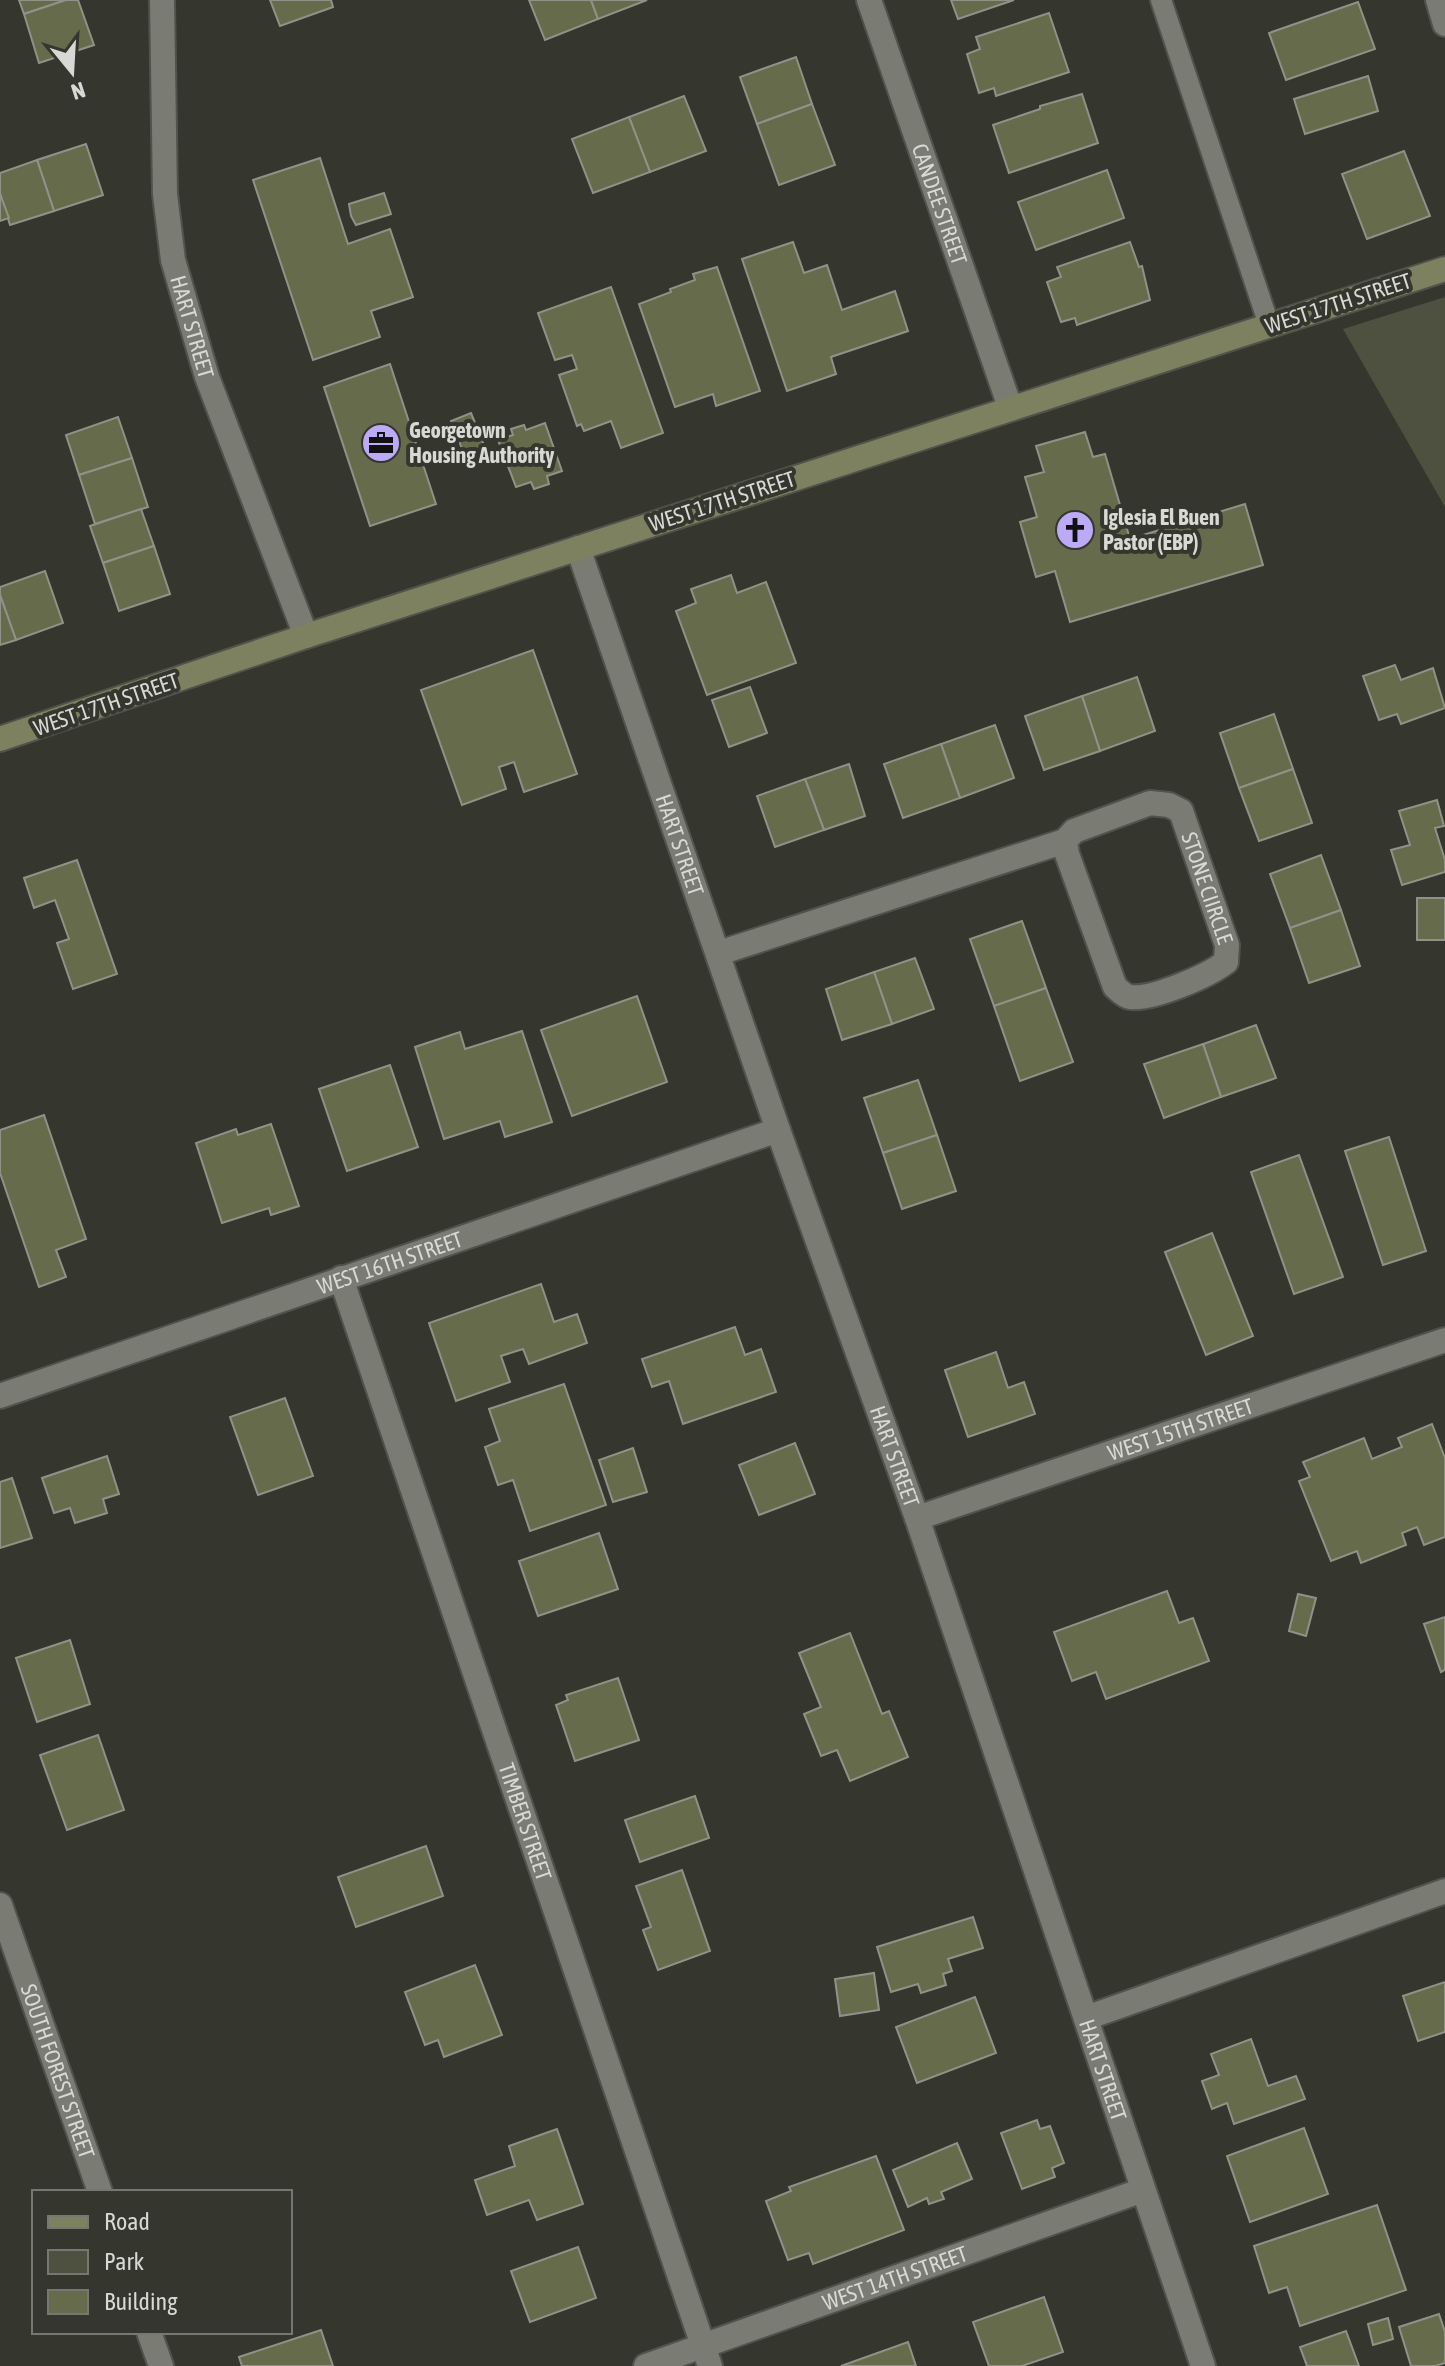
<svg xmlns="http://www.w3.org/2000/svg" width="1445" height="2366" font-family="'Asap Condensed',sans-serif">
<rect width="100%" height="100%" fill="#35362e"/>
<path fill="#4e513f" d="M1445,297v210l-102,-178z"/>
<g fill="#666b4b" stroke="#909288" stroke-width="2">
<path d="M19,0h47l-42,14z"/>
<path d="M66,0h12l16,45 -55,18 -15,-49z"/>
<path d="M270,0h61l2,7 -53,19z"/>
<path d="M529,0h62l7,19 -53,21z"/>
<path d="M591,0h56l-49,19z"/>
<path d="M951,0h63l-56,19z"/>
<path d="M1358,2l17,47 -89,31 -17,-47z"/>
<path d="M1049,13l20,59 -73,24 -2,-8 -15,5 -12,-39 13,-5 -4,-12z"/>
<path d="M796,57l16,47 -55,20 -17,-47z"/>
<path d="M1368,76l10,35 -73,23 -11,-35z"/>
<path d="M1082,94l16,49 -89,30 -16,-48 47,-16v-3z"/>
<path d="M684,96l22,55 -56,21 -21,-55z"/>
<path d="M812,104l23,61 -56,20 -22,-61z"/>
<path d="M629,117l21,55 -57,21 -21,-54z"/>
<path d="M86,144l17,51 -49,16 -17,-51z"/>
<path d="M1404,151l26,65 -63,23 -25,-65z"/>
<path d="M320,158l28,86 42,-15 23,68 -42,14 9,26 -67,23 -60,-180z"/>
<path d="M37,160l17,51 -44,14 -10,-32v-20z"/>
<path d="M1107,170l17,48 -88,32 -18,-48z"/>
<path d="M384,193l7,21 -35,11 -5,-9 -2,-12z"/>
<path d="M0,194l9,24 -9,3z"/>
<path d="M793,242l11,31 23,-8 15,45 53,-19 13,40 -77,26 5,17 -49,17 -45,-132z"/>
<path d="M1130,242l9,25 3,-1 8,34 -73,25 -2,-7 -14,4 -14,-40 14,-5 -4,-10z"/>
<path d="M717,267l43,124 -44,15 -3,-12 -38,13 -36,-103 32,-12 -1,-3 25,-9 -2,-6z"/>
<path d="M611,287l52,146 -42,15 -10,-27 -27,10 -3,-7 -4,2 -18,-51 18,-6 -5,-14 -17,5 -17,-47z"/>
<path d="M390,364l46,140 -66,22 -46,-139z"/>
<path d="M471,413l13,32 -20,9 -13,-33z"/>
<path d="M118,417l14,41 -53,17 -13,-40z"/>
<path d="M545,423l17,48 -15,5 2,8 -15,5 -3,-7 -15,5 -18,-47 15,-5 -2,-6 13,-4 2,5z"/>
<path d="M1085,432l8,25 12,-3 25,85 115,-35 18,61 -193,57 -15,-51 -19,6 -16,-55 17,-5 -12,-40 19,-5 -8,-26z"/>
<path d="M132,458l16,49 -53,17 -16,-49z"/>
<path d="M141,509l13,37 -51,17 -13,-37z"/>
<path d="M154,546l16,48 -51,17 -16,-48z"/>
<path d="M45,571l18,52 -47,17 -16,-45v-8z"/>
<path d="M731,575l6,18 29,-11 30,81 -89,32 -31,-84 20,-8 -5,-14z"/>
<path d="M0,595l16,45 -16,5z"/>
<path d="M533,650l44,124 -53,18 -10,-30 -15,5 7,22 -44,16 -41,-115z"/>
<path d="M1395,665l6,15 32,-12 12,40 -44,16 -4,-10 -18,6 -16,-44z"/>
<path d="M1137,677l18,54 -55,20 -18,-55z"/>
<path d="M750,687l17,46 -38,14 -17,-47z"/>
<path d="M1082,696l18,55 -56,19 -19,-54z"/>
<path d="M1274,714l19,55 -54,19 -19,-55z"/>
<path d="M995,725l19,53 -54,20 -19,-54z"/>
<path d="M941,744l19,54 -57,20 -19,-54z"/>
<path d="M849,764l16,52 -41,14 -19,-51z"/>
<path d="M1293,769l19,54 -53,18 -20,-53z"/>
<path d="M805,779l19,51 -49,17 -18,-51z"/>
<path d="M1437,800l7,26 -9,2 10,32v12l-43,13 -11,-35 19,-5 -11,-34z"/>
<path d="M1321,855l20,55 -51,18 -20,-54z"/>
<path d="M77,860l40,114 -44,15 -16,-46 12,-4 -14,-39 -21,8 -10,-30z"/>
<rect x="1417" y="898" width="28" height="42"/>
<path d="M1341,910l19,56 -51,17 -19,-55z"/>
<path d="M1022,921l24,67 -52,18 -24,-67z"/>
<path d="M915,958l19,51 -42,15 -18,-52z"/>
<path d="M874,972l18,52 -50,16 -16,-51z"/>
<path d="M1046,988l27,74 -53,19 -26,-75z"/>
<path d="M637,996l30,86 -95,34 -31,-86z"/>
<path d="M1256,1025l20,53 -55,19 -18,-53z"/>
<path d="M522,1031l30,91 -47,15 -5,-16 -56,18 -29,-92 45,-15 5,17z"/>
<path d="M1203,1044l18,53 -57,21 -20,-54z"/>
<path d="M390,1065l28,82 -71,24 -28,-82z"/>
<path d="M918,1080l19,55 -54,18 -19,-55z"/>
<path d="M44,1115l42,124 -30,11 10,27 -27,10 -39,-114v-43z"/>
<path d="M271,1124l28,82 -28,9 -2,-7 -47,15 -26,-80 40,-14 2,6z"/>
<path d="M937,1135l19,56 -54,18 -19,-56z"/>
<path d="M1389,1137l37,114 -43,14 -38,-114z"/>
<path d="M1299,1155l44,122 -49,17 -43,-122z"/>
<path d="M1212,1233l41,103 -47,19 -41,-103z"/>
<path d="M541,1284l13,38 23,-8 10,29 -58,21 -6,-15 -22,7 9,26 -54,19 -27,-78z"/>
<path d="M735,1327l10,28 16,-6 15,43 -93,32 -14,-43 -17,6 -10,-28z"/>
<path d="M996,1352l12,36 16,-6 11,32 -67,23 -23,-67z"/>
<path d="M564,1384l42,121 -76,26 -17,-51 -15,5 -13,-38 15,-6 -11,-32z"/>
<path d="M285,1398l28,78 -55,19 -28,-78z"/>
<path d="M1432,1424l13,34v79l-21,8 -7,-18 -15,6 4,12 -45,18 -4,-12 -26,10 -32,-80 11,-4 -7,-15 61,-24 8,21 30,-12 -4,-9z"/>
<path d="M795,1443l20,51 -56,21 -20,-50z"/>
<path d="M633,1448l14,44 -34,10 -14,-42z"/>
<path d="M107,1456l12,38 -16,5 4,14 -32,10 -5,-15 -16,5 -12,-35z"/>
<path d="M12,1478l20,60 -32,10v-66z"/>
<path d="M599,1533l19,56 -80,27 -19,-55z"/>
<path d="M1167,1591l12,32 14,-5 16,43 -103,38 -10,-27 -24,9 -18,-49z"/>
<path d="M1298,1594l18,4 -10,38 -17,-5z"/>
<path d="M1445,1617v53l-4,2 -17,-48z"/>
<path d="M850,1633l32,81 7,-3 19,46 -58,24 -13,-31 -16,6 -17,-42 17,-7 -22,-54z"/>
<path d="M70,1640l20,64 -53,18 -21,-64z"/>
<path d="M618,1678l21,62 -64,21 -19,-56 12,-5 -2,-5z"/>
<path d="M98,1735l26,75 -57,20 -27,-75z"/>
<path d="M695,1796l14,42 -69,24 -15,-42z"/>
<path d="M426,1846l17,50 -87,31 -18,-50z"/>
<path d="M682,1870l28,81 -52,19 -15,-40 8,-3 -15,-41z"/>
<path d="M973,1917l10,31 -35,11 4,12 -9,3 3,11 -25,8 -3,-9 -27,8 -14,-45z"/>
<path d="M475,1965l27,70 -58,22 -6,-17 -13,5 -20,-53z"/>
<path d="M874,1973l5,37 -39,6 -5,-37z"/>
<path d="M1445,1982v50l-27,9 -15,-45z"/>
<path d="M975,1997l21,56 -79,30 -21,-56z"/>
<path d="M1251,2039l17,47 28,-10 9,23 -71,25 -7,-21 -15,6 -10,-28 17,-6 -8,-21z"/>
<path d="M1037,2120l3,9 10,-3 14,37 -12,5 3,9 -33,12 -21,-56z"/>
<path d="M1304,2128l24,66 -78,28 -23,-66z"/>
<path d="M557,2129l26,75 -46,16 -8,-20 -42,15 -12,-35 40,-14 -6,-20z"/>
<path d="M957,2143l15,36 -31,13 3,7 -15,5 -2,-6 -19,9 -15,-37z"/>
<path d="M876,2156l28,74 -91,34 -4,-11 -21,7 -22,-59 25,-10 -2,-4z"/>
<path d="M1377,2205l29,85 -106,36 -13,-39 -18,6 -15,-47z"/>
<path d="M578,2247l18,51 -66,24 -19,-51z"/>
<path d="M1044,2297l19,55 -41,14h-33l-16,-44z"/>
<path d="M1439,2314l6,18v31l-10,3h-24l-12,-39z"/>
<path d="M1388,2318l5,21 -20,6 -5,-21z"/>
<path d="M321,2330l12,36h-91l-3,-9z"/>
<path d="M1346,2331l13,35h-52l-7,-19z"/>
<path d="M908,2342l8,24h-75z"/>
</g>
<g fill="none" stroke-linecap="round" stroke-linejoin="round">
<defs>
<path id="lane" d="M1161,0l108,325"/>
<g id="street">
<path id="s1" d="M162,0l3,194 8,66 34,117 99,259"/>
<path id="s2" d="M869,0l141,407"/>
<path d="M1438,0l7,24"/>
<path id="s3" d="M578,548l200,582 139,388 286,848"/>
<path id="s4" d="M719,953l346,-112 9,-10 76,-28 19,2 12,6 46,134 -1,17c-18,14 -74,38 -96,35 -6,-1 -10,-6 -15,-10l-48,-133 -2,-13"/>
<path id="s5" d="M341,1278l369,1088"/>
<path id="s6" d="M0,1396l778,-266"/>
<path id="s7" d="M917,1518l528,-178"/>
<path id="s8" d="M0,1905l100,287"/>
<path d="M1086,2018l359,-127"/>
<path d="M149,2332l12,34"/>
<path id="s9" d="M646,2366l497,-176"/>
</g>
<path id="secondary" d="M0,739l306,-103 1139,-367"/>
</defs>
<use href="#lane" stroke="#51524b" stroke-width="24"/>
<use href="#street" stroke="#51524b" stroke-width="28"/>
<use href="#secondary" stroke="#51524b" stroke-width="28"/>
<use href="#lane" stroke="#7a7b72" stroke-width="20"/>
<use href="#street" stroke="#7a7b72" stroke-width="24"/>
<use href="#secondary" stroke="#7e815f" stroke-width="24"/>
</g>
<defs>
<symbol id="office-disc" viewBox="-11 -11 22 22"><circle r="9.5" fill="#bcaaf6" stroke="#35362e"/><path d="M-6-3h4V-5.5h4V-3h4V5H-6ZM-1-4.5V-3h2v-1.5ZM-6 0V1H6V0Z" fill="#111"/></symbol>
<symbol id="church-disc" viewBox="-11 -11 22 22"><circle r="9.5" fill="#bcaaf6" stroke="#35362e"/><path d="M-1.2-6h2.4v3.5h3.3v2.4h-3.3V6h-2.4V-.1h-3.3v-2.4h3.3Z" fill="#111"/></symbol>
</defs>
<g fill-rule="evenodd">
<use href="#office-disc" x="359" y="421" width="44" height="44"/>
<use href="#church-disc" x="1053" y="508" width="44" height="44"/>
</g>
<g text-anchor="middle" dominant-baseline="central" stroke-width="8" stroke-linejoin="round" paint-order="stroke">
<g font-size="22" fill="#d8d9d4" stroke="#35362e">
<text stroke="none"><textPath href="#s2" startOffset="216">CANDEE STREET</textPath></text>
<text transform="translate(1338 303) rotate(-18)">WEST 17TH STREET</text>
<text stroke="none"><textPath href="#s1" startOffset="330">HART STREET</textPath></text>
<text transform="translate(722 501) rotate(-18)">WEST 17TH STREET</text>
<text transform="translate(106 704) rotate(-19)">WEST 17TH STREET</text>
<text stroke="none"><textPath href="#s3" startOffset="314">HART STREET</textPath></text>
<text stroke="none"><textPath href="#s4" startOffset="572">STONE CIIRCLE</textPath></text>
<text stroke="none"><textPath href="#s6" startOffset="412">WEST 16TH STREET</textPath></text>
<text stroke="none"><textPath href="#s7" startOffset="278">WEST 15TH STREET</textPath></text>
<text stroke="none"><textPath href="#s3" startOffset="962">HART STREET</textPath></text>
<text stroke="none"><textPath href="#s5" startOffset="574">TIMBER STREET</textPath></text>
<text stroke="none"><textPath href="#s3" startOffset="1610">HART STREET</textPath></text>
<text stroke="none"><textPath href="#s8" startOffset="176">SOUTH FOREST STREET</textPath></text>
<text stroke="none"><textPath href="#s9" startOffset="264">WEST 14TH STREET</textPath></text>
</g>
<g font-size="22" font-weight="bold" fill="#d8d9d4" stroke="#35362e" text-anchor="start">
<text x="409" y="430">Georgetown<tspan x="409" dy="25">Housing Authority</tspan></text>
<text x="1103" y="517">Iglesia El Buen<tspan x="1103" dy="25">Pastor (EBP)</tspan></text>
</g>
</g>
<rect x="32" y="2190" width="260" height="144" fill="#35362e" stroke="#767770" stroke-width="2"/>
<rect x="48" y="2216" width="40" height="12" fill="#7e815f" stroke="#767770" stroke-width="2"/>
<text x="104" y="2230" font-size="24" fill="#d8d9d4">Road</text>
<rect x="48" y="2250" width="40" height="24" fill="#4e513f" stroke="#767770" stroke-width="2"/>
<text x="104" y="2270" font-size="24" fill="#d8d9d4">Park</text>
<rect x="48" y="2290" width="40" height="24" fill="#666b4b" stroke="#767770" stroke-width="2"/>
<text x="104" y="2310" font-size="24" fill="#d8d9d4">Building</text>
<g transform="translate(72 72) rotate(162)" stroke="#35362e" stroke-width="6" paint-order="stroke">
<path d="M0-6L14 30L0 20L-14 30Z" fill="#d8d9d4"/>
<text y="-12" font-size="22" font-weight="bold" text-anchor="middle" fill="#d8d9d4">N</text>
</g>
</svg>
